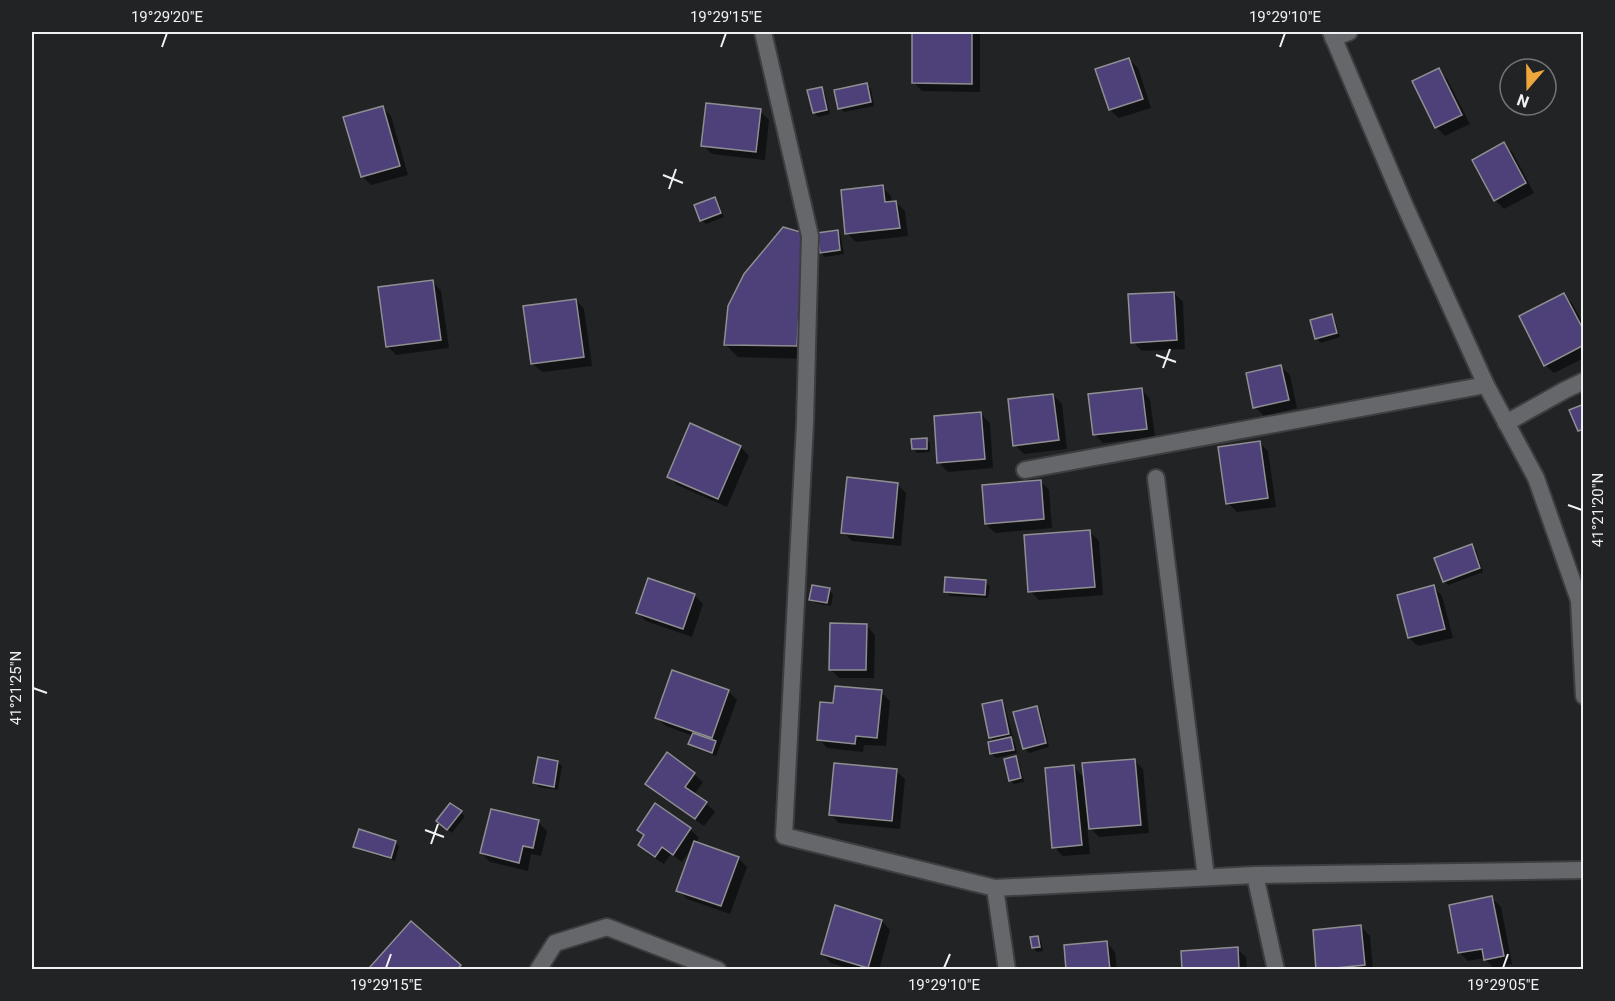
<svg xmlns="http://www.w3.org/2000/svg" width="1615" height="1001" font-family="Roboto,sans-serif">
<rect width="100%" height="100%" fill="#212325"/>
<g fill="#0007">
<path d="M914,32h64l2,2v58l-58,-1 -9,-9z"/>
<path d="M1129,59l9,9 13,40 -32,10 -9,-8z"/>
<path d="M1439,70l8,9 23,45 -25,12 -9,-9z"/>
<path d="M866,85l5,4 3,17 -30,6 -4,-4z"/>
<path d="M821,89l4,4 5,21 -12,3 -4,-5z"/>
<path d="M382,107l9,9 17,59 -37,10 -8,-8 -18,-59z"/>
<path d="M760,111l9,9 -4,40 -53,-6 -9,-9z"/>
<path d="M1504,144l9,9 21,40 -30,16 -9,-9z"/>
<path d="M882,187l9,9 1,7 4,-1 9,9 3,25 -52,6 -9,-9z"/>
<path d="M714,198l4,4 6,15 -18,7 -4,-4 -6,-14z"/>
<path d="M837,232l4,4 3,18 -19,3 -4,-4z"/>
<path d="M804,234l6,125 -72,-2 -13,-13z"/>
<path d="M433,282l8,9 8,57 -53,7 -9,-9z"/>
<path d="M1174,293l9,9 2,47 -43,2 -9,-9z"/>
<path d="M1563,294l9,9 12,22v33l-30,15 -9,-8z"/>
<path d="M576,300l8,9 8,57 -50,6 -9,-8z"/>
<path d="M1331,316l4,4 5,17 -19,6 -4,-4 -5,-18z"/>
<path d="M1281,367l9,8 7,33 -33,8 -9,-9z"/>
<path d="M1142,390l8,9 5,38 -52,6 -9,-9z"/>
<path d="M1053,395l9,9 5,45 -43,5 -9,-9z"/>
<path d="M981,414l9,9 3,45 -45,4 -9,-9z"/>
<path d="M690,425l51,22 8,9 -22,51 -50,-22 -8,-9z"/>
<path d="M926,439l4,4v9l-13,1 -4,-4z"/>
<path d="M1260,443l8,8 8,56 -39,5 -9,-9z"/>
<path d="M1040,481l9,9 3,38 -57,5 -9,-9z"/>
<path d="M897,484l9,9 -5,53 -49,-5 -9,-9z"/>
<path d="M1090,532l9,9 4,54 -64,5 -9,-9z"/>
<path d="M1472,546l4,4 7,22 -35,13 -4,-4z"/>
<path d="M985,582l5,4 -2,12 -38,-2 -4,-5z"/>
<path d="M1434,587l8,9 11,42 -35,8 -9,-8z"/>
<path d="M829,590l4,4 -2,12 -16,-3 -4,-4z"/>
<path d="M694,595l9,9 -11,33 -46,-16 -9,-8z"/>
<path d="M867,626l8,9 -1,43h-35l-9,-9z"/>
<path d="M728,691l9,9 -21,56 -22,-8 -4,-4 3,-8 -27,-10 -9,-8z"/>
<path d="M881,692l9,9 -4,45 -22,-1 -1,7 -36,-4 -8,-9 16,-34z"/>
<path d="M1001,702l4,4 8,32h-2l4,5 2,10 -21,5 -4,-4 -2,-11 5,-1 -4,-5z"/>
<path d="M1036,707l4,4 9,36 -20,6 -4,-4z"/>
<path d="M1015,758l4,4 5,20 -10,2 -4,-4z"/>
<path d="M1134,760l9,9 6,64 -50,4 -12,-12 3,29 -27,2 -9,-9 20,-80 11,12z"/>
<path d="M558,762l4,4 -4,24 -19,-3 -4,-4z"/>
<path d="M896,771l9,8 -5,50 -61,-6 -9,-9z"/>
<path d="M694,774l9,8 -9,13 12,8 9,9 -11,14 -48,-34 -9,-9z"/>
<path d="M461,813l4,3 -13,17 -10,-8z"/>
<path d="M538,822l9,9 -6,25 -10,-2 -3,17 -38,-9 -9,-9z"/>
<path d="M690,829l9,9 -4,5 43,15 9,9 -17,47 -43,-15 -9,-9 13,-41 -9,13 -11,-8 -7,10 -16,-10 -8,-9z"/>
<path d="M395,842l4,4 -4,15 -36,-11 -4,-4z"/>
<path d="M1492,898l9,9 11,57 -18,4 -10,-10 -16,3 -9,-9z"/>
<path d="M882,921l8,9 -11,40h-25l-23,-7 -9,-9z"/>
<path d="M1361,927l9,9 3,34h-55z"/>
<path d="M1037,937l4,4 2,10 -6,1 -4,-4z"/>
<path d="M1107,943l8,9 2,18h-49z"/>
<path d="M1237,949l9,8 1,13h-63z"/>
</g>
<g fill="#4e4079" stroke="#8f8f92" stroke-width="1.5">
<path d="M912,32h60v52l-60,-1z"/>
<path d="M1129,58l14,41 -34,11 -14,-41z"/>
<path d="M1439,68l23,47 -27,13 -23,-47z"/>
<path d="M867,83l4,19 -33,7 -4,-19z"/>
<path d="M822,87l5,23 -14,3 -6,-23z"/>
<path d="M706,103l55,6 -5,43 -55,-6z"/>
<path d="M383,106l17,60 -39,11 -18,-60z"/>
<path d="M1504,142l22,41 -32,18 -22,-41z"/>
<path d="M883,185l2,17 11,-1 4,27 -55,6 -4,-44z"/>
<path d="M715,197l6,16 -21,8 -6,-16z"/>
<path d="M783,227l21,6 -7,113 -73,-1 4,-39 16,-32z"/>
<path d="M838,230l2,20 -20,3 -3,-20z"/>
<path d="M433,280l8,60 -55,7 -8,-60z"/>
<path d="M1174,292l3,48 -46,3 -3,-49z"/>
<path d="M1564,293l20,38v14l-40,21 -25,-50z"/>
<path d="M576,299l8,58 -53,7 -8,-58z"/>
<path d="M1332,314l5,19 -22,6 -5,-19z"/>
<path d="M1281,365l8,35 -36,8 -7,-35z"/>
<path d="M1142,388l5,41 -54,6 -5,-41z"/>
<path d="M1053,394l6,46 -46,6 -5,-47z"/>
<path d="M1584,404v25l-6,2 -9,-21z"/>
<path d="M981,412l4,47 -48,4 -3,-47z"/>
<path d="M690,423l51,23 -23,53 -51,-22z"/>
<path d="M927,438v11h-15l-1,-10z"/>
<path d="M1260,441l8,57 -42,6 -8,-57z"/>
<path d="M847,477l51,6 -5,55 -52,-5z"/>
<path d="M1041,480l3,39 -59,5 -3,-39z"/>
<path d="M1090,530l5,57 -67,5 -4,-57z"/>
<path d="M1472,544l8,24 -37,14 -9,-24z"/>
<path d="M945,577l41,3 -1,15 -41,-3z"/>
<path d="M648,578l47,16 -12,35 -47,-16z"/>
<path d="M812,585l18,3 -3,15 -18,-3z"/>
<path d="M1434,585l11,44 -37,9 -11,-43z"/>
<path d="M830,623l37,1 -1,46h-37z"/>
<path d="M672,670l57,20 -17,48 -57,-20z"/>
<path d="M835,686l47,4 -5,48 -21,-2 -1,8 -38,-4 3,-38 13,1z"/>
<path d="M1002,700l7,34 -20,4 -7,-34z"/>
<path d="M1037,706l9,37 -23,6 -10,-37z"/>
<path d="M693,733l23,8 -4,12 -24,-9z"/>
<path d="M1011,737l3,13 -24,4 -2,-12z"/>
<path d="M667,752l28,21 -10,14 22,15 -12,17 -50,-35z"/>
<path d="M1016,756l5,22 -12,3 -5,-22z"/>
<path d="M538,757l20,4 -4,26 -21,-4z"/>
<path d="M1135,759l6,66 -52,4 -7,-66z"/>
<path d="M834,763l63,6 -5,52 -63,-6z"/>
<path d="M1074,765l8,80 -30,3 -7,-80z"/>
<path d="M450,803l12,8 -15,19 -11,-9z"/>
<path d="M655,803l36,25 -18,27 -11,-8 -7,10 -17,-12 6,-10 -7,-5z"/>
<path d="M491,809l48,11 -6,28 -10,-2 -4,17 -39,-10z"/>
<path d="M359,829l37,12 -5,17 -38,-11z"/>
<path d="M694,841l45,16 -18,49 -45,-15z"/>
<path d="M1492,896l12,60 -20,4 -2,-11 -24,4 -9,-48z"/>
<path d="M835,905l47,15 -14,48 -47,-14z"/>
<path d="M411,921l50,44 -4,5h-87l-1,-2z"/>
<path d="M1361,925l4,40 -49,5 -3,-40z"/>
<path d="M1038,936l2,11 -8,1 -2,-11z"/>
<path d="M1107,941l3,29h-44l-2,-25z"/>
<path d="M1238,947l1,23h-57l-1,-19z"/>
</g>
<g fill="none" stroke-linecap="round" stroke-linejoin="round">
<defs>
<g id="minor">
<path d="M763,32l47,204 -5,187 -21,413 211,52 260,-13 329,-5"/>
<path d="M1333,38l16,-6"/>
<path d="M1506,423l59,-33 19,-9"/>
<path d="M1025,470l461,-85"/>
<path d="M1156,478l50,399"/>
<path d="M1255,875l21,95"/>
<path d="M995,888l12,82"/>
<path d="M538,970l17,-27 52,-16 111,43"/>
</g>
<path id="tertiary" d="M1331,32l73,172 82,181 50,93 43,122 5,96"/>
</defs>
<use href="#minor" stroke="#3d3e40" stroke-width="20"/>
<use href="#tertiary" stroke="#3d3e40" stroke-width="20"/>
<use href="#minor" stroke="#66676a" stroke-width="16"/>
<use href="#tertiary" stroke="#66676a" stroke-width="16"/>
</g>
<path fill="none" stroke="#f0f1f3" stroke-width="2" d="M162,47l5,-14M721,47l5,-14M1280,47l5,-14M663,175l20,8M669,189l7,-20M1156,355l20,7M1163,368l7,-19M1568,505l14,5M33,688l14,5M425,830l19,7M431,844l7,-20M386,968l5,-14M944,968l6,-14M1503,968l5,-14"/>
<rect width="1615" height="1001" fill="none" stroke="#212325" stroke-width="66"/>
<g transform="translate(1528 87) rotate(200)"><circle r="28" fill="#212325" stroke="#747577" stroke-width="1.5"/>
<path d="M0-4.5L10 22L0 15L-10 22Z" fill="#efa73d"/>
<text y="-9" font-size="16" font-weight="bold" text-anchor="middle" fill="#f0f1f3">N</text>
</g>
<rect x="33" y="33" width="1549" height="935" fill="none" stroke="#f0f1f3" stroke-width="2"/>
<g font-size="15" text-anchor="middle" fill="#f0f1f3">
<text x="167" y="22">19°29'20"E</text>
<text x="726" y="22">19°29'15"E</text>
<text x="1285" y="22">19°29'10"E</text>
<text transform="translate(1598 510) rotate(-90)" y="5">41°21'20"N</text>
<text transform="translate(16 688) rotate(-90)" y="5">41°21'25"N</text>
<text x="386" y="990">19°29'15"E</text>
<text x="944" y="990">19°29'10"E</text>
<text x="1503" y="990">19°29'05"E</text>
</g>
</svg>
